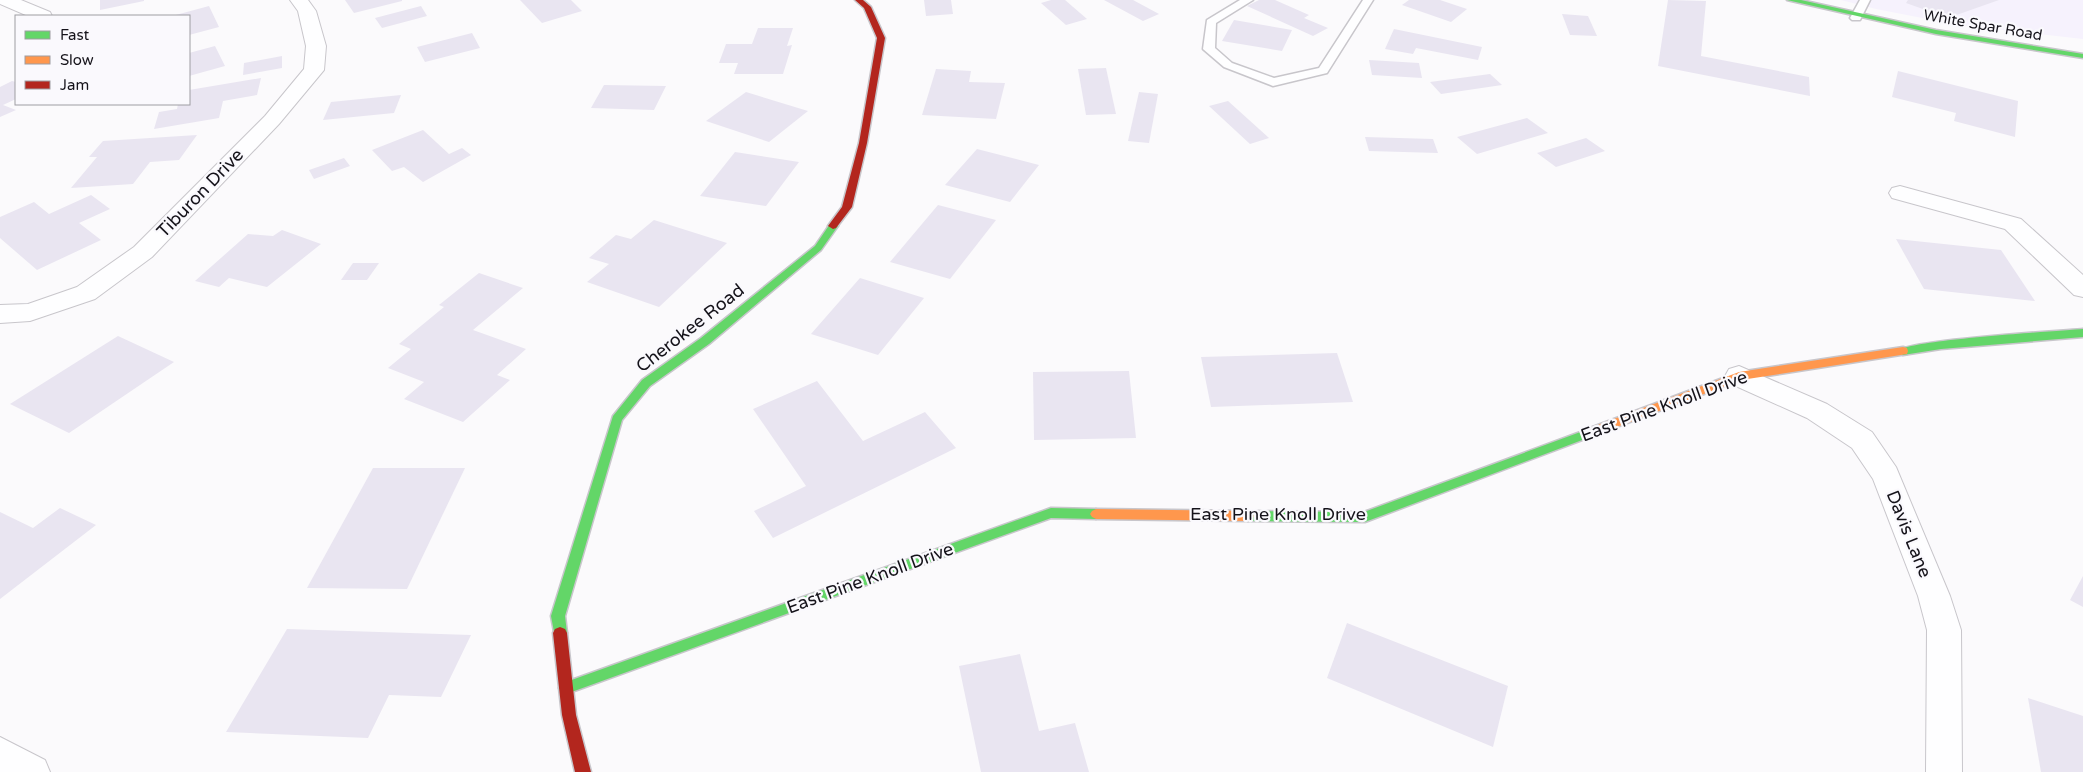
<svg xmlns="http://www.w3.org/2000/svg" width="2083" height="772" font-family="'Varela Round',sans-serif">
<rect width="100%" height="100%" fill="#fbfafc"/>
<path fill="#f6f2fd" d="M1841,0h242v39l-125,-14 -82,-16z"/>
<g fill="#e9e5f1">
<path d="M100,0h44v1l-44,9z"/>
<path d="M345,0h57v1l-48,12z"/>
<path d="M520,0h51l11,11 -40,12z"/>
<path d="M924,0h27l2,14 -27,2z"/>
<path d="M1051,0h14l22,19 -21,6 -25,-22z"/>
<path d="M1104,0h29l26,14 -16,7z"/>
<path d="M1259,0h16l34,15 -5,3 24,10 -15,8 -66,-30z"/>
<path d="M1409,0h31l27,9 -16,13 -49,-17z"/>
<path d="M1668,0l38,1 -5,55 108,21 1,19 -152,-30z"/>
<path d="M1908,0h91l-51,18 -42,-15z"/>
<path d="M209,6l10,21 -30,8v-19h-17z"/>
<path d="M421,6l6,10 -45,12 -7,-10z"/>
<path d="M1562,14l26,2 9,20 -27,-1z"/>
<path d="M1234,20l58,10 -10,21 -60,-10z"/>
<path d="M758,28h35l-6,18 5,-1 -9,29h-49l4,-11h-19l7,-19h26z"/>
<path d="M1394,29l88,18 -4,13 -62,-12 -3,6 -28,-5z"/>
<path d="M472,33l8,15 -55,14 -8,-15z"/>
<path d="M215,46l10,20 -36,10v-23z"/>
<path d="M282,56v12l-39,7 1,-12z"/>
<path d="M1369,60l50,3 3,15 -50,-3z"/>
<path d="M1106,68l10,46 -30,1 -8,-46z"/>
<path d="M936,69l35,2 -2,11 36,1 -9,36 -74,-4z"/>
<path d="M1898,71l120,30 -3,36 -61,-16 2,-8 -64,-16z"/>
<path d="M1490,74l12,11 -61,9 -11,-12z"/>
<path d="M261,78l-4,17 -34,6 -4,17 -65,11 5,-17 18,-3 1,-5h11v-14z"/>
<path d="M12,81l4,1v17l-13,6 13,5 -16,7v-30z"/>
<path d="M604,85l62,1 -12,24 -63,-2z"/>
<path d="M746,92l62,19 -39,31 -63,-21z"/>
<path d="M1139,92l19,2 -9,49 -21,-2z"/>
<path d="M401,95l-7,18 -71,7 8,-18z"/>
<path d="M1228,101l41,37 -19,6 -41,-38z"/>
<path d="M1527,118l21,15 -71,21 -20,-17z"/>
<path d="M423,130l26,24 13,-6 9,7 -48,27 -19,-15 -12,4 -20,-21z"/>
<path d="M197,135l-18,25 -29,2 -17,22 -62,4 26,-31h-8l14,-16z"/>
<path d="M1365,137l68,2 5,14 -69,-2z"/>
<path d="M1586,138l19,13 -49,16 -19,-14z"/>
<path d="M977,149l62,16 -29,37 -65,-17z"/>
<path d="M735,152l64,10 -33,44 -66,-10z"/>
<path d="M344,158l6,8 -36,13 -5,-9z"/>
<path d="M91,195l19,14 -31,14 22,17 -64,30 -37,-32v-21l34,-15 15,12z"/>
<path d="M938,205l58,15 -46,59 -60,-17z"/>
<path d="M654,220l73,23 -68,64 -72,-25 22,-18 -20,-6 27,-23 15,4z"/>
<path d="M282,230l39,14 -54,43 -38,-9 -10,9 -24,-6 53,-47 25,2z"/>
<path d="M1896,239l105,11 34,51 -111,-12z"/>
<path d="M353,263h26l-12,17h-26z"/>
<path d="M479,273l44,15 -50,42 53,19 -29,26 13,5 -47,42 -59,-23 20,-17 -36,-14 23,-19 -12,-5 45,-37 -5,-2z"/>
<path d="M860,278l64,20 -46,57 -67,-21z"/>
<path d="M118,336l56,26 -105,71 -59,-29z"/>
<path d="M1337,353l16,49 -142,5 -10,-50z"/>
<path d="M1129,371l7,67 -102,2 -1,-68z"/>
<path d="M817,381l46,60 62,-29 31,36 -183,90 -19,-27 52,-25 -53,-77z"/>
<path d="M373,468h92l-58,121 -100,-1z"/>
<path d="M60,508l36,17 -96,74v-87l33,16z"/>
<path d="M2083,576v31l-13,-7z"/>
<path d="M1347,623l161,63 -15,61 -166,-69z"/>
<path d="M287,629l184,6 -30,62 -52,-2 -21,43 -142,-6z"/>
<path d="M1020,654l19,77 36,-8 14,49h-108l-22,-106z"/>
<path d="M2028,698l55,18v56h-42z"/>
</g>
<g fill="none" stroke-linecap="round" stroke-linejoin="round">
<defs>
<g id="lane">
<path d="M1240,0h13l-37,23 -1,25 17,15 42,15 45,-10 44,-68h10l-46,73 -54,13 -49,-19 -21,-18 4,-29z"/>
<path d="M1860,0h10l-10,20h-8l-2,-2z"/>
</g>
<g id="street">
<path d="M0,0h21l29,12 2,4h-24l-28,-12z"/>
<path d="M290,0h18l8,11 10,35 -2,24 -45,54 -127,133 -57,42 -65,22 -30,2v-18l28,-1 49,-17 57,-40 131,-131 39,-47 2,-23 -8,-35z"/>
<path d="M1900,186l121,33 62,56v22l-9,-2 -69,-66 -113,-31 -3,-5 3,-5z"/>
<path d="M1739,366l88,38 45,28 24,35 54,129 11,34 1,142h-36l1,-142 -9,-34 -45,-117 -21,-31 -45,-30 -78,-35 -4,-7 4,-7z"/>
<path d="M0,737l45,23 5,12h-50z"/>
</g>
<g id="fast">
<path d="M1787,0h14l135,30 147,24v4l-147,-24z"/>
<path d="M833,223l5,3 -17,24 -112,94 -59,42 -28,34 -57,196 2,17 -2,4 -5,2 -5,-2 -4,-21 62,-200 29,-36 59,-42 114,-92 15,-22z"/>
<path d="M2083,329v8l-142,12 -38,6 -5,-4c9,-11 160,-20 185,-22z"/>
<path d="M1594,427l4,1 2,3 -2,3 -233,88 -117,-1 -4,-2 -2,-3 2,-3 4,-2 116,1z"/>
<path d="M1051,508l45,1 4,2 2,3 -2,3 -4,2 -45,-1 -485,176 -5,-2 -2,-4 2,-4 5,-2z"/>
</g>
<g id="slow">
<path d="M1903,347l4,1 1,3 -1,3 -166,26 -143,54h-8l-2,-3 2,-3 149,-56z"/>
<path d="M1096,509l152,2 4,2 2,3 -2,3 -4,2 -152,-2 -4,-2 -2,-3 2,-3z"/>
</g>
<g id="jam">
<path d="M855,0h8l8,7 14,31 -18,105 -15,64 -16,21 -3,1 -5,-3 14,-19 17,-64 18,-105 -13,-30z"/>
<path d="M560,627l5,2 2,4 9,82 15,57h-16l-13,-57 -9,-82 2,-4z"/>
</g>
</defs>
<use href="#lane" stroke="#c8c6cb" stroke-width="3"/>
<use href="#street" stroke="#c8c6cb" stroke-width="2"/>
<use href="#fast" stroke="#c8c6cb" stroke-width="3"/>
<use href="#slow" stroke="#c8c6cb" stroke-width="3"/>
<use href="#jam" stroke="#c8c6cb" stroke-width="3"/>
<use href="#lane" fill="#fefeff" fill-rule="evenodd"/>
<use href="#street" fill="#fefeff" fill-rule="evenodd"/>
<use href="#fast" fill="#63d668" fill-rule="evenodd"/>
<use href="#slow" fill="#ff974d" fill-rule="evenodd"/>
<use href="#jam" fill="#b3261e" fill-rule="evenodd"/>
</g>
<g text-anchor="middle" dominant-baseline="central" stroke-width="4.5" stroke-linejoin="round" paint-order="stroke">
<g font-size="15" fill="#15131a" stroke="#faf9fd">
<text transform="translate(1983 25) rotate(10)">White Spar Road</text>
</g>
<g font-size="18" fill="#15131a" stroke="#faf9fd">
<text transform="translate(200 193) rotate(-46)">Tiburon Drive</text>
<text transform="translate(690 328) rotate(-38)">Cherokee Road</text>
<text transform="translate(1664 406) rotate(-20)">East Pine Knoll Drive</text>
<text x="1278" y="514">East Pine Knoll Drive</text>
<text transform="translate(1909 534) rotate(68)">Davis Lane</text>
<text transform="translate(870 578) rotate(-20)">East Pine Knoll Drive</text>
</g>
</g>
<rect x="15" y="15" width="175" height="90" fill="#faf9fd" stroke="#9e9da2"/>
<rect x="25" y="31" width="25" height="8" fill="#63d668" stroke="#9e9da2"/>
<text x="60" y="40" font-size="15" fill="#15131a">Fast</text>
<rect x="25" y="56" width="25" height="8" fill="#ff974d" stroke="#9e9da2"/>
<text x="60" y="65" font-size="15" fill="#15131a">Slow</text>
<rect x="25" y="81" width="25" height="8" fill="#b3261e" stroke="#9e9da2"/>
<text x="60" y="90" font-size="15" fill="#15131a">Jam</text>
</svg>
